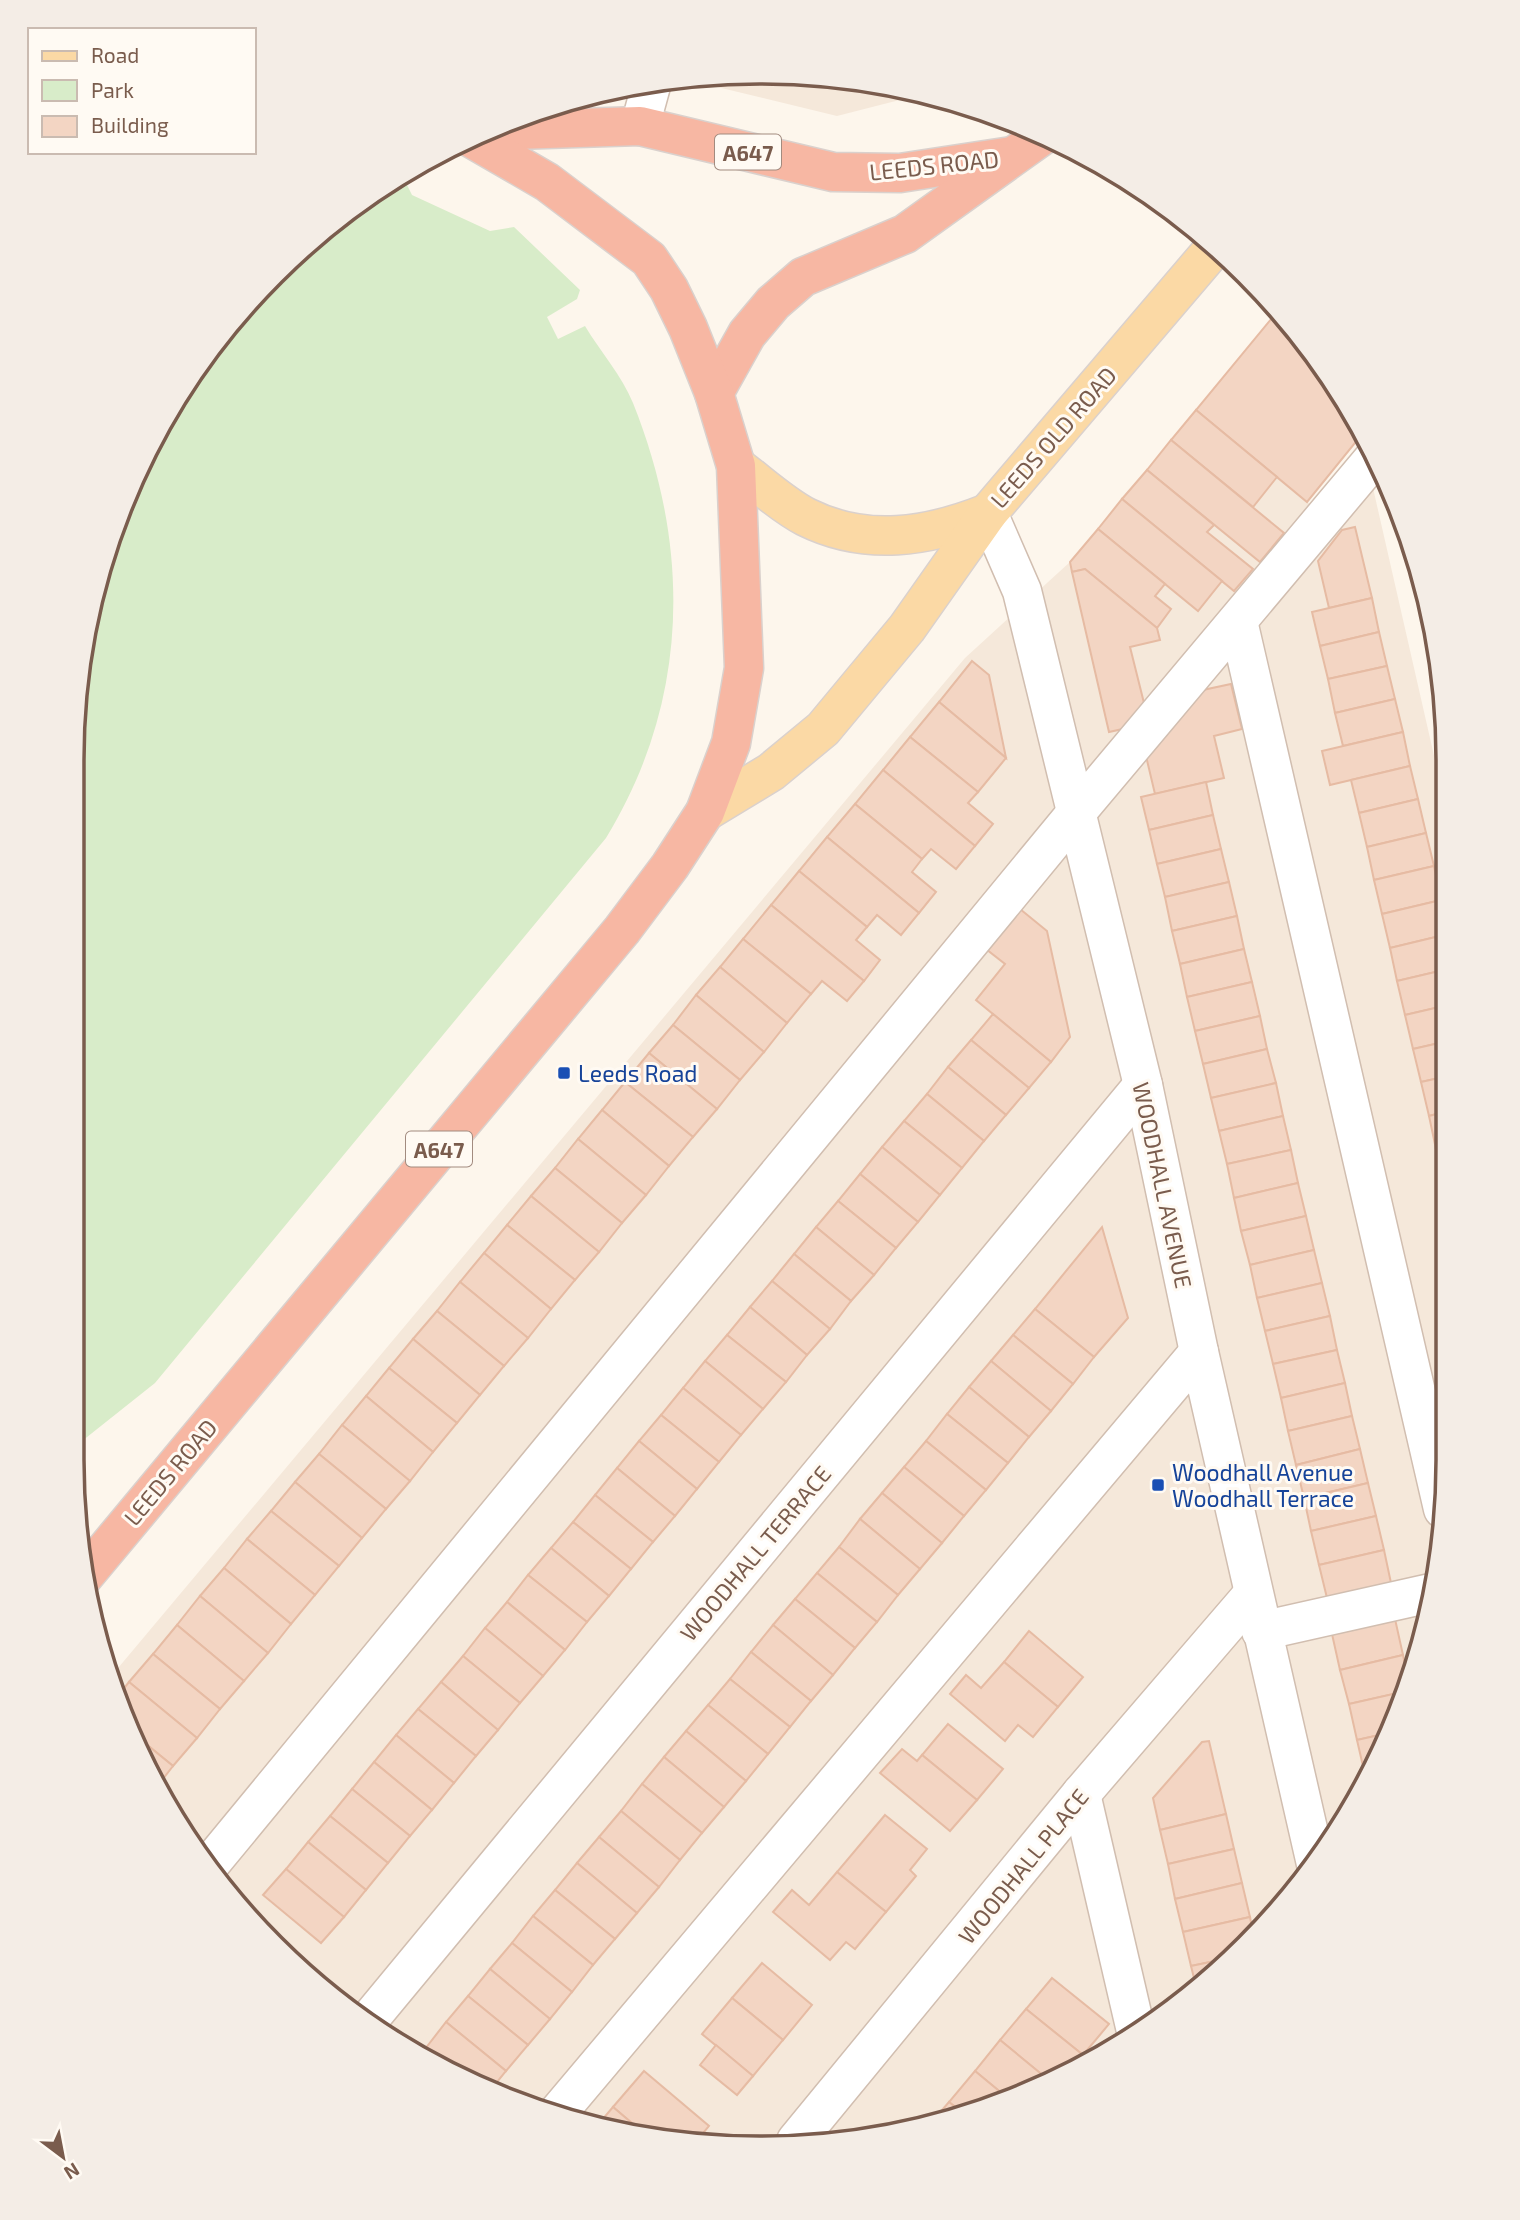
<svg xmlns="http://www.w3.org/2000/svg" width="1520" height="2220" font-family="'Exo 2',sans-serif">
<rect width="100%" height="100%" fill="#fdf6ec"/>
<g fill="#f5e8da">
<path d="M760,72l134,13 29,9 -86,22 -153,-37z"/>
<path d="M1196,410l143,118 34,-40 75,329v643l-13,134 -58,171 -71,114 -59,67 -143,110 -81,40 -128,39 -180,12 -133,-22 -85,-29 -156,-90 -98,-92 -55,-71 -80,-163 857,-1022 105,-96z"/>
</g>
<path fill="#d8ecc9" d="M402,175l10,20 78,36 24,-4 66,63 -3,9 -30,18 11,22 27,-13c15,25 37,50 48,77 59,147 56,299 -27,435l-451,545 -78,62 -5,-685 13,-134 58,-171 71,-114 59,-67 104,-86z"/>
<g fill="#f3d5c3" stroke="#e6bba3" stroke-width="2">
<path d="M1272,318l12,1 48,58 25,47 2,14 -52,64 -111,-92z"/>
<path d="M1196,410l81,67 -24,30 -82,-67z"/>
<path d="M1171,440l113,93 -24,29 -113,-92z"/>
<path d="M1147,470l67,55 -7,7 46,37 -19,22 -112,-92z"/>
<path d="M1122,499l100,82 -24,30 -100,-82z"/>
<path d="M1355,527l17,71 -43,10 -11,-47 24,-31z"/>
<path d="M1098,529l67,55 -10,12 16,13 -14,19 -72,-59 -13,3 -2,-10z"/>
<path d="M1085,569l72,59 3,12 -30,7 15,60 -18,21 -18,4 -37,-160z"/>
<path d="M1372,598l7,34 -59,14 -8,-34z"/>
<path d="M1379,632l8,34 -59,13 -8,-33z"/>
<path d="M972,661l17,14 17,83 -67,-56z"/>
<path d="M1387,666l8,33 -60,14 -7,-34z"/>
<path d="M1231,684l11,45 -28,7 10,42 -69,16 -9,-38 57,-66z"/>
<path d="M1395,699l8,33 -60,14 -8,-33z"/>
<path d="M939,702l67,56 -28,34 -68,-55z"/>
<path d="M1403,732l7,34 -80,19 -8,-34z"/>
<path d="M910,737l68,55 -10,11 25,21 -18,22 -92,-76z"/>
<path d="M1410,766l8,33 -59,14 -8,-33z"/>
<path d="M883,770l92,76 -19,23 -25,-20 -9,10 -67,-55z"/>
<path d="M1206,782l7,33 -64,15 -8,-33z"/>
<path d="M1418,799l8,34 -59,14 -8,-34z"/>
<path d="M855,804l67,55 -10,13 24,20 -17,21 -92,-76z"/>
<path d="M1213,815l8,34 -64,15 -8,-34z"/>
<path d="M1426,833l8,33 -60,14 -7,-33z"/>
<path d="M827,837l92,76 -18,22 -24,-20 -10,12 -68,-56z"/>
<path d="M1221,849l8,33 -64,15 -8,-33z"/>
<path d="M1434,866l7,34 -59,14 -8,-34z"/>
<path d="M799,871l68,56 -11,13 24,20 -16,21 -93,-76z"/>
<path d="M1229,882l8,34 -65,15 -7,-34z"/>
<path d="M1441,900l7,34 -58,14 -8,-34z"/>
<path d="M771,905l93,76 -17,20 -25,-20 -11,13 -68,-55z"/>
<path d="M1020,909l27,22 23,106 -19,25 -75,-62 29,-36 -19,-15z"/>
<path d="M1237,916l7,33 -64,15 -8,-33z"/>
<path d="M1448,934v35l-51,12 -7,-33z"/>
<path d="M743,939l68,55 -24,29 -67,-56z"/>
<path d="M1244,949l8,33 -65,15 -7,-33z"/>
<path d="M720,967l67,56 -23,29 -68,-57z"/>
<path d="M1448,969v36l-43,10 -8,-34z"/>
<path d="M1252,982l8,34 -65,15 -8,-34z"/>
<path d="M696,995l68,57 -24,28 -67,-55z"/>
<path d="M1448,1005v36l-35,8 -8,-34z"/>
<path d="M993,1014l58,48 -22,26 -58,-48z"/>
<path d="M1260,1016l7,33 -64,15 -8,-33z"/>
<path d="M673,1025l67,55 -23,29 -68,-56z"/>
<path d="M971,1040l58,48 -23,27 -58,-48z"/>
<path d="M1448,1041v35l-27,6 -8,-33z"/>
<path d="M1267,1049l9,34 -65,15 -8,-34z"/>
<path d="M649,1053l68,56 -24,28 -68,-55z"/>
<path d="M948,1067l58,48 -22,26 -57,-47z"/>
<path d="M1448,1076v35l-19,5 -8,-34z"/>
<path d="M625,1082l68,55 -24,29 -67,-56z"/>
<path d="M1276,1083l7,33 -64,15 -8,-33z"/>
<path d="M927,1094l57,47 -22,27 -58,-47z"/>
<path d="M602,1110l67,56 -23,29 -68,-56z"/>
<path d="M1448,1111v35l-12,3 -7,-33z"/>
<path d="M1283,1116l8,34 -64,14 -8,-33z"/>
<path d="M904,1121l58,47 -22,27 -58,-48z"/>
<path d="M578,1139l68,56 -24,28 -67,-55z"/>
<path d="M1448,1146v36l-4,1 -8,-34z"/>
<path d="M882,1147l58,48 -22,27 -58,-48z"/>
<path d="M1291,1150l7,33 -64,15 -7,-34z"/>
<path d="M555,1168l67,55 -23,29 -68,-56z"/>
<path d="M860,1174l58,48 -22,26 -58,-47z"/>
<path d="M1298,1183l8,33 -65,15 -7,-33z"/>
<path d="M531,1196l68,56 -24,28 -68,-55z"/>
<path d="M838,1201l58,47 -22,27 -58,-48z"/>
<path d="M1306,1216l8,34 -64,15 -9,-34z"/>
<path d="M507,1225l68,55 -24,29 -67,-56z"/>
<path d="M816,1227l58,48 -23,26 -57,-47z"/>
<path d="M1102,1227l26,91 -34,39 -59,-48z"/>
<path d="M1314,1250l8,33 -65,15 -7,-33z"/>
<path d="M484,1253l67,56 -23,29 -68,-56z"/>
<path d="M794,1254l57,47 -21,28 -58,-48z"/>
<path d="M772,1281l58,48 -23,26 -57,-48z"/>
<path d="M460,1282l68,56 -24,28 -67,-55z"/>
<path d="M1322,1283l8,33 -65,15 -8,-33z"/>
<path d="M1448,1288v28l-6,-27z"/>
<path d="M750,1307l57,48 -21,27 -59,-47z"/>
<path d="M1035,1309l59,48 -21,27 -60,-49z"/>
<path d="M437,1311l67,55 -24,29 -67,-56z"/>
<path d="M1330,1316l7,34 -64,14 -8,-33z"/>
<path d="M727,1335l59,47 -23,27 -58,-48z"/>
<path d="M1013,1335l60,49 -22,27 -60,-50z"/>
<path d="M413,1339l67,56 -23,28 -68,-55z"/>
<path d="M1337,1350l8,33 -64,15 -8,-34z"/>
<path d="M705,1361l58,48 -22,26 -58,-47z"/>
<path d="M991,1361l60,50 -22,26 -60,-50z"/>
<path d="M389,1368l68,55 -24,29 -67,-56z"/>
<path d="M1345,1383l7,33 -64,15 -7,-33z"/>
<path d="M969,1387l60,50 -21,26 -61,-49z"/>
<path d="M683,1388l58,47 -22,27 -58,-47z"/>
<path d="M366,1396l67,56 -23,29 -68,-56z"/>
<path d="M947,1414l61,49 -22,27 -60,-49z"/>
<path d="M661,1415l58,47 -22,27 -58,-48z"/>
<path d="M1352,1416l8,33 -64,16 -8,-34z"/>
<path d="M342,1425l68,56 -24,28 -67,-55z"/>
<path d="M639,1441l58,48 -22,27 -58,-48z"/>
<path d="M926,1441l60,49 -22,26 -60,-49z"/>
<path d="M1360,1449l8,34 -64,15 -8,-33z"/>
<path d="M319,1454l67,55 -24,29 -67,-56z"/>
<path d="M904,1467l60,49 -22,27 -60,-50z"/>
<path d="M617,1468l58,48 -22,26 -58,-47z"/>
<path d="M295,1482l67,56 -23,28 -68,-55z"/>
<path d="M1368,1483l8,33 -65,15 -7,-33z"/>
<path d="M882,1493l60,50 -22,26 -60,-50z"/>
<path d="M595,1495l58,47 -22,27 -58,-47z"/>
<path d="M271,1511l68,55 -24,29 -68,-56z"/>
<path d="M1376,1516l8,34 -65,15 -8,-34z"/>
<path d="M860,1519l60,50 -22,26 -59,-48z"/>
<path d="M573,1522l58,47 -22,27 -58,-48z"/>
<path d="M247,1539l68,56 -24,29 -67,-56z"/>
<path d="M839,1547l59,48 -21,27 -60,-49z"/>
<path d="M551,1548l58,48 -22,26 -59,-47z"/>
<path d="M1384,1550l7,33 -64,15 -8,-33z"/>
<path d="M224,1568l67,56 -23,29 -68,-57z"/>
<path d="M817,1573l60,49 -22,26 -60,-49z"/>
<path d="M528,1575l59,47 -22,28 -58,-48z"/>
<path d="M200,1596l68,57 -24,28 -67,-56z"/>
<path d="M795,1599l60,49 -22,27 -60,-50z"/>
<path d="M507,1602l58,48 -22,26 -58,-48z"/>
<path d="M1395,1619l8,36 -63,15 -8,-36z"/>
<path d="M177,1625l67,56 -24,28 -67,-55z"/>
<path d="M773,1625l60,50 -22,26 -60,-49z"/>
<path d="M485,1628l58,48 -23,27 -57,-47z"/>
<path d="M1029,1631l54,46 -25,30 -54,-45z"/>
<path d="M751,1652l60,49 -21,26 -60,-48z"/>
<path d="M153,1654l67,55 -23,29 -68,-56z"/>
<path d="M1403,1655l4,20 -5,17 -53,12 -9,-34z"/>
<path d="M463,1656l57,47 -22,27 -57,-48z"/>
<path d="M1004,1662l54,45 -25,30 -15,-12 -13,16 -55,-47 16,-19 15,13z"/>
<path d="M730,1679l60,48 -22,27 -60,-49z"/>
<path d="M129,1682l68,56 -24,28 -38,-31 -19,-37z"/>
<path d="M441,1682l57,48 -22,26 -58,-47z"/>
<path d="M1402,1692l-14,41 -31,7 -8,-36z"/>
<path d="M708,1705l60,49 -22,27 -60,-50z"/>
<path d="M418,1709l58,47 -22,27 -58,-48z"/>
<path d="M948,1724l55,45 -26,31 -55,-45z"/>
<path d="M686,1731l60,50 -22,26 -60,-50z"/>
<path d="M1388,1733l-11,32 -5,8 -7,2 -8,-35z"/>
<path d="M135,1735l38,31 -14,18z"/>
<path d="M396,1735l58,48 -22,27 -58,-48z"/>
<path d="M1209,1741l17,73 -66,16 -7,-32 49,-56z"/>
<path d="M902,1749l15,12 5,-6 55,45 -27,31 -70,-58z"/>
<path d="M664,1757l60,50 -22,26 -60,-49z"/>
<path d="M374,1762l58,48 -22,26 -58,-47z"/>
<path d="M642,1784l60,49 -22,27 -59,-49z"/>
<path d="M352,1789l58,47 -22,27 -58,-47z"/>
<path d="M621,1811l59,49 -21,27 -60,-50z"/>
<path d="M1226,1814l8,35 -66,15 -8,-34z"/>
<path d="M885,1815l42,34 -17,21 6,6 -30,36 -49,-40z"/>
<path d="M330,1816l58,47 -22,27 -58,-48z"/>
<path d="M599,1837l60,50 -22,26 -60,-50z"/>
<path d="M308,1842l58,48 -22,27 -58,-48z"/>
<path d="M1234,1849l8,34 -67,16 -7,-35z"/>
<path d="M577,1863l60,50 -22,26 -60,-49z"/>
<path d="M286,1869l58,48 -23,26 -58,-48z"/>
<path d="M837,1872l49,40 -31,37 -9,-7 -16,18 -57,-48 19,-22 17,15z"/>
<path d="M1242,1883l8,34 -67,15 -8,-33z"/>
<path d="M555,1890l60,49 -22,26 -60,-49z"/>
<path d="M533,1916l60,49 -21,27 -60,-49z"/>
<path d="M1250,1917l4,21 -7,8 -13,11 -43,9 -8,-34z"/>
<path d="M512,1943l60,49 -22,27 -60,-50z"/>
<path d="M1234,1957l-38,29 -5,-20z"/>
<path d="M762,1963l50,42 -29,35 -51,-42z"/>
<path d="M490,1969l60,50 -22,26 -60,-49z"/>
<path d="M1052,1978l57,46 -26,31 -57,-46z"/>
<path d="M468,1996l60,49 -22,26 -60,-49z"/>
<path d="M732,1998l51,42 -30,36 -51,-42z"/>
<path d="M1026,2009l57,46 -16,19 -16,8 -51,-42z"/>
<path d="M446,2022l60,49 -17,21 -42,-25 -22,-18z"/>
<path d="M1000,2040l51,42 -41,18 -35,-29z"/>
<path d="M716,2045l37,31 -16,19 -37,-30z"/>
<path d="M644,2071l65,55 -14,17 -48,-7 -34,-29z"/>
<path d="M975,2071l35,29 -46,14 -15,-12z"/>
<path d="M949,2102l15,12 -34,10z"/>
<path d="M613,2107l34,29 -51,-9z"/>
</g>
<g fill="none" stroke-linecap="round" stroke-linejoin="round">
<defs>
<g id="minor">
<path d="M640,126l12,-44"/>
<path d="M988,513l34,78 121,494 56,267 117,512"/>
<path d="M1238,621l205,888"/>
<path d="M1261,1631l174,-39"/>
<path d="M1081,1794l55,237"/>
<path d="M207,1868l869,-1055 299,-356"/>
<path d="M368,2021l775,-936"/>
<path d="M555,2116l644,-764"/>
<path d="M796,2141l285,-347 172,-200"/>
</g>
<g id="major">
<path d="M736,466c22,16 45,38 70,51 60,30 122,20 182,-4"/>
<path d="M705,812l66,-40 52,-43 84,-101 81,-115 227,-266"/>
</g>
<g id="highway">
<path d="M485,131l155,-5 193,46 67,1 112,-17"/>
<path d="M714,393l33,-59 26,-31 30,-26 102,-43 138,-99"/>
<path d="M84,1576l538,-646 48,-64 35,-54 26,-69 13,-75 -8,-202 -22,-73 -26,-65 -19,-39 -20,-30 -102,-77 -76,-44"/>
</g>
</defs>
<use href="#minor" stroke="#d1beb0" stroke-width="41"/>
<use href="#major" stroke="#dad1cd" stroke-width="41"/>
<use href="#highway" stroke="#dad1cd" stroke-width="41"/>
<use href="#minor" stroke="#fff" stroke-width="38"/>
<use href="#major" stroke="#fbd9a5" stroke-width="38"/>
<use href="#highway" stroke="#f7b7a3" stroke-width="38"/>
</g>
<g fill="#1a4fb4" stroke="#fffaf3" stroke-width="2.5">
<rect x="557" y="1066" width="14" height="14" rx="3.5"/>
<rect x="1151" y="1478" width="14" height="14" rx="3.5"/>
</g>
<g text-anchor="middle" dominant-baseline="central" stroke-width="6" stroke-linejoin="round" paint-order="stroke">
<g fill="#fffaf3" stroke="#a28b7f" stroke-width="2">
<rect x="715" y="134.5" width="66" height="35" rx="5"/>
<rect x="406" y="1131.5" width="66" height="35" rx="5"/>
</g>
<g font-size="21" font-weight="bold" fill="#7a5c4d">
<text x="748" y="152">A647</text>
<text x="439" y="1149">A647</text>
</g>
<g font-size="23" fill="#7a5c4d" stroke="#fffaf3">
<text transform="translate(934 165) rotate(-6)">LEEDS ROAD</text>
<text transform="translate(1053 437) rotate(-49)">LEEDS OLD ROAD</text>
<text transform="translate(1163 1185) rotate(78)">WOODHALL AVENUE</text>
<text transform="translate(170 1472) rotate(-50)">LEEDS ROAD</text>
<text transform="translate(755 1553) rotate(-50)">WOODHALL TERRACE</text>
<text transform="translate(1023 1866) rotate(-51)">WOODHALL PLACE</text>
</g>
<g font-size="23" fill="#164399" stroke="#fffaf3" text-anchor="start">
<text x="578" y="1073">Leeds Road</text>
<text x="1172" y="1472">Woodhall Avenue<tspan x="1172" dy="26">Woodhall Terrace</tspan></text>
</g>
</g>
<path d="M0 0H1520V2220H0ZM760 84H760A676 676 0 0 1 1436 760V1460A676 676 0 0 1 760 2136H760A676 676 0 0 1 84 1460V760A676 676 0 0 1 760 84Z" fill="#f4ede6" fill-rule="evenodd"/>
<path fill="none" stroke="#7a5c4d" stroke-width="3.5" d="M760 84H760A676 676 0 0 1 1436 760V1460A676 676 0 0 1 760 2136H760A676 676 0 0 1 84 1460V760A676 676 0 0 1 760 84Z"/>
<rect x="28" y="28" width="228" height="126" fill="#fffaf3" stroke="#cabbb1" stroke-width="2"/>
<rect x="42" y="51" width="35" height="10" fill="#fbd9a5" stroke="#cabbb1" stroke-width="2"/>
<text x="91" y="63" font-size="21" fill="#7a5c4d">Road</text>
<rect x="42" y="80" width="35" height="21" fill="#d8ecc9" stroke="#cabbb1" stroke-width="2"/>
<text x="91" y="98" font-size="21" fill="#7a5c4d">Park</text>
<rect x="42" y="116" width="35" height="21" fill="#f3d5c3" stroke="#cabbb1" stroke-width="2"/>
<text x="91" y="133" font-size="21" fill="#7a5c4d">Building</text>
<g transform="translate(63 2157) rotate(148)" stroke="#fffaf3" stroke-width="5" paint-order="stroke">
<path d="M0-5L12 26L0 18L-12 26Z" fill="#7a5c4d"/>
<text y="-10" font-size="19" font-weight="bold" text-anchor="middle" fill="#7a5c4d">N</text>
</g>
</svg>
